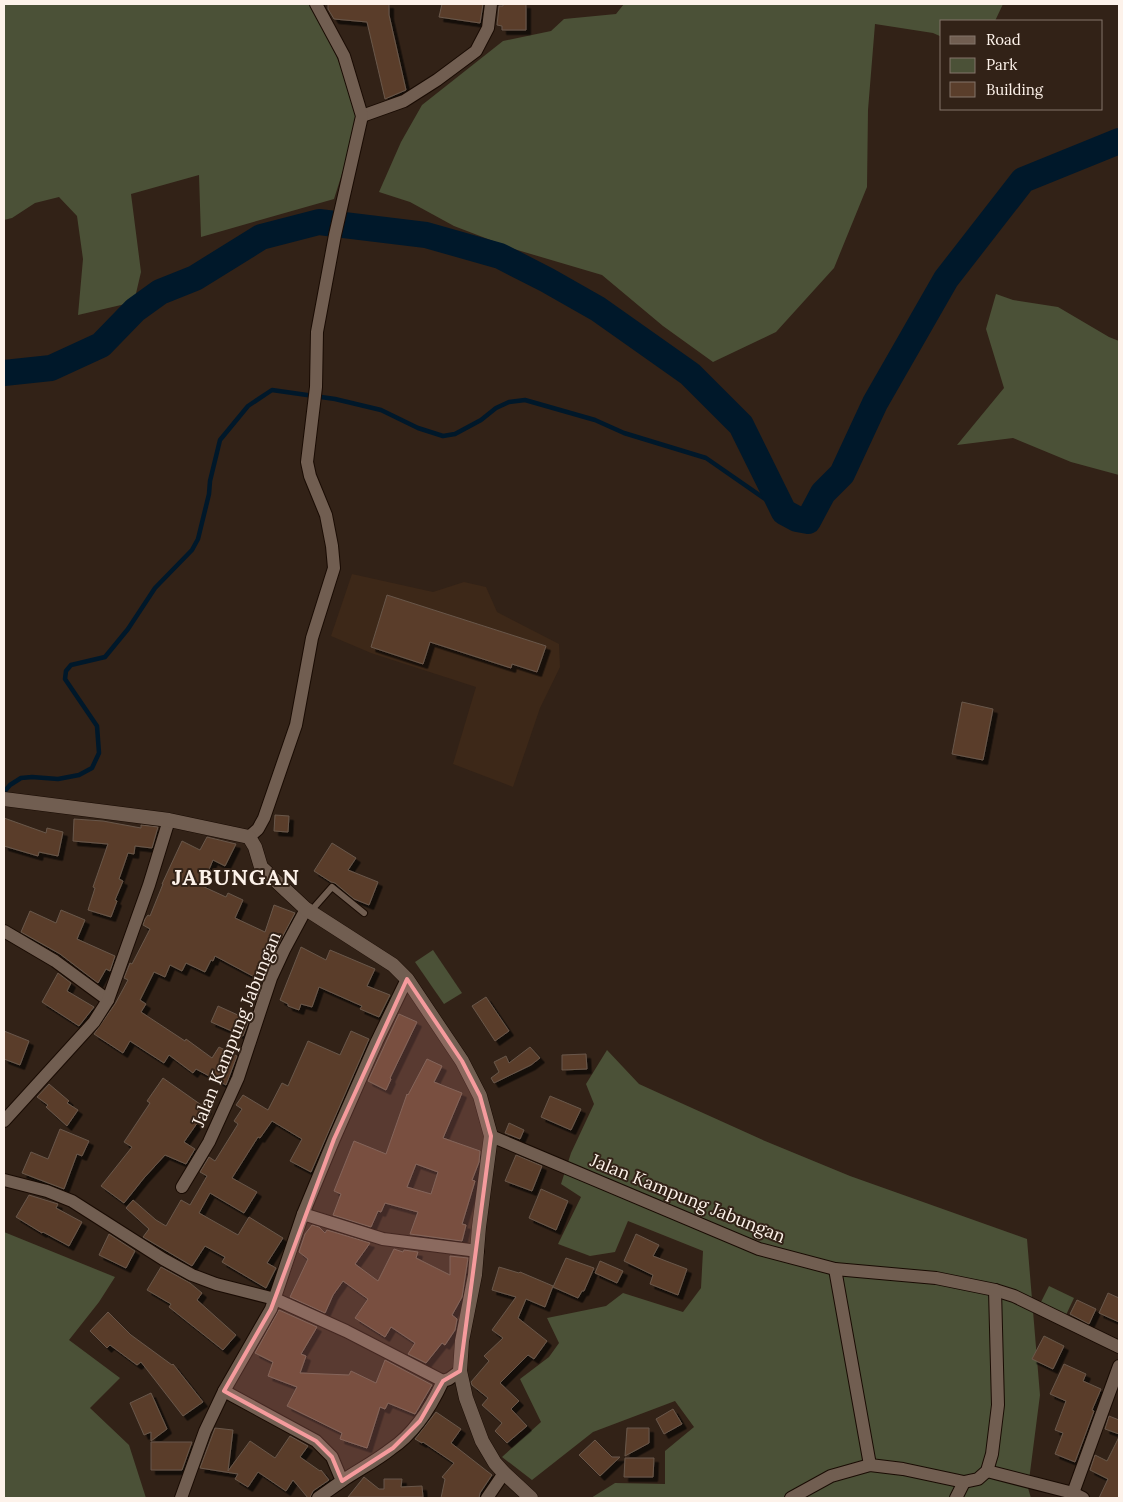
<svg xmlns="http://www.w3.org/2000/svg" width="1123" height="1502" font-family="Lora,serif">
<defs>
<filter id="shadow"><feDropShadow dx="4.5" dy="4.5" stdDeviation="0" flood-color="#0009"/></filter>
</defs>
<rect width="100%" height="100%" fill="#322217"/>
<path fill="#3d2818" d="M352,574l81,18 31,-10 22,5 11,25 62,32 1,23 -20,41 -27,79 -60,-23 23,-77 -105,-34 -40,-17z"/>
<g fill="#4b5137">
<path d="M4,4h306l26,51 24,62 -26,82 -133,38 -2,-62 -68,19 10,78 -7,30 -56,13 5,-56 -6,-43 -18,-19 -24,6 -23,15 -8,2z"/>
<path d="M624,4h379l-8,17h-53v16l-9,-4 -58,-9 -7,86 -1,77 -33,81 -58,64 -63,30 -50,-36 -61,-51 -88,-26 -60,-23 -44,-24 -31,-10 22,-50 21,-37 81,-64 48,-10 13,-12 52,-5z"/>
<path d="M996,294l17,6 45,7 51,30 10,4v134l-48,-13 -58,-24 -56,7 47,-57 -18,-59z"/>
<path d="M433,950l29,43 -18,11 -29,-42z"/>
<path d="M607,1050l32,34 22,10 104,47 85,35 177,63 13,156 -12,93 3,10h-440l24,-15 50,1v-33l29,-24 -19,-26 -82,31 -61,48 -30,-23 39,-35 -21,-43 29,-22 10,-14 -12,-25 59,-12 17,-13 60,19 18,-24 2,-37 -75,-30 -13,31 -25,4 -32,-12 23,-47 -20,-13 10,-31 23,-49 -8,-20z"/>
<path d="M4,1232l111,45 -16,25 -30,38 51,38 -30,30 39,37 17,53h-142z"/>
<path d="M1049,1286l25,12 -8,17 -25,-13z"/>
</g>
<g fill="none" stroke-linecap="round" stroke-linejoin="round">
<path stroke="#00182a" stroke-width="4.5" d="M4,792l6,-7 11,-7 11,-1 26,2 21,-4 13,-7 7,-15 -2,-27 -32,-47 1,-8 5,-6 34,-8 23,-28 27,-41 37,-38 6,-11 11,-45 1,-13 10,-41 28,-34 24,-16 63,9 46,11 37,18 25,8 12,-2 26,-14 15,-12 13,-6 16,-2 70,20 29,13 82,25 78,54"/>
<path stroke="#00182a" stroke-width="26" d="M4,373l47,-5 50,-23 34,-35 25,-18 35,-14 66,-41 58,-15 107,13 74,21 47,24 51,29 92,65 51,51 43,87 13,7 11,2 15,-28 19,-19 33,-71 71,-124 77,-99 96,-39"/>
</g>
<g fill="#5a3e2b" stroke="#69574a" fill-rule="evenodd" filter="url(#shadow)">
<path d="M328,4h61v11l17,75 -21,9 -18,-77 -33,-3 -6,-10z"/>
<path d="M442,4h41l-3,19 -41,-6z"/>
<path d="M503,4h23v26h-24v-4l-5,-1 2,-19h4z"/>
<path d="M387,595l159,51 -9,26 -25,-8 -1,4 -81,-26 -7,22 -52,-17z"/>
<path d="M962,702l31,7 -10,51 -31,-6z"/>
<path d="M275,815l14,1 -1,16 -14,-1z"/>
<path d="M4,818l42,15 1,-5 16,4 -5,24 -19,-4 -1,4 -34,-10z"/>
<path d="M74,819l29,2 38,7v-3l17,2 -6,21 -17,-2 -1,8 -6,-1 -9,26 4,2 -8,19 2,1 -6,16 -23,-7 7,-22 -2,-1 15,-43 -35,-3z"/>
<path d="M207,837l29,7 -11,22 -12,-6 -11,26 24,11 2,-4 15,7 -8,18 30,14 9,-27 21,8 -18,34 -15,34 -47,-25 -2,5 -2,-1 -6,12 -19,-9 -4,8 -12,-6 -5,12 -11,-5 -14,28 6,4 -5,8 44,29 1,-2 26,19 7,-11 18,9 -11,29 -30,-16 -3,4 -24,-18 -5,8 -34,-22 -7,12 -29,-19 21,-30 13,-24 -4,-2 6,-15 2,1 18,-35 -7,-4 2,-6 3,-4 2,1 13,-32h-1l20,-43 18,9z"/>
<path d="M332,843l24,15 -8,12 30,12 -9,23 -15,-6 -19,-16 -4,-1 -17,-11z"/>
<path d="M61,910l24,10 -8,19 38,17 -5,15 -4,-2 -8,14 -38,-29 -39,-22 9,-21 26,12z"/>
<path d="M301,947l25,13 4,-10 45,19 -8,17 23,9 -11,22 -19,-8 2,-3 -43,-19 -7,20 -11,-3 -2,6 -11,-4v-2l-8,-4z"/>
<path d="M58,973l13,10 -4,8 27,16 -15,19 -37,-24z"/>
<path d="M486,997l23,34 -14,10 -23,-35z"/>
<path d="M218,1006l31,14 -6,16 -32,-14z"/>
<path d="M399,1014l18,8 -27,56 1,1 -5,11 -18,-9z"/>
<path d="M4,1031l25,10 -9,24 -16,-6z"/>
<path d="M351,1031l18,8 -58,133 -21,-11 12,-22 -30,-18 -12,17 -2,-1 -26,41 25,14 -13,21 -34,-20 -11,20 39,22 11,-18 34,21 -16,25 9,5 -10,20 -44,-26 3,-5 -20,-11 -13,20 -49,-29 6,-8 -23,-21 7,-8 23,20 10,6 15,-26 9,5 17,-29 -7,-4 9,-15 6,4 23,-37 -4,-3 8,-12 -6,-4 7,-10 25,15 14,-27 6,3 20,-45 32,14z"/>
<path d="M530,1047l10,11 -9,7 -37,18 -3,-5 8,-6 -5,-10 12,-6 3,7z"/>
<path d="M586,1054l1,15 -25,1v-15z"/>
<path d="M427,1059l15,7 -8,16 28,11 -19,45 37,13 -1,11 -7,18 3,1 -13,43 4,1 -4,16 -52,-7 8,-22 -33,-9 -4,9 -3,-1 -7,16 -38,-12 8,-21 -7,-3 20,-50 32,13 21,-60 1,1zM416,1164l22,8 -7,22 -24,-7z"/>
<path d="M163,1078l44,31 -23,33 11,7 -9,15 -21,-9 -21,23 -20,25 -23,-17 31,-39 -8,-5 26,-39 -3,-2z"/>
<path d="M49,1084l20,17 -2,2 11,7 -11,16 -21,-19 2,-2 -11,-8z"/>
<path d="M550,1096l31,13 -10,21 -30,-13z"/>
<path d="M509,1123l15,7 -4,9 -15,-6z"/>
<path d="M60,1129l29,12 -7,15 -5,-2 -13,35 -42,-16 9,-21 17,7z"/>
<path d="M516,1155l26,11 -10,25 -27,-10z"/>
<path d="M541,1189l27,12 -12,29 -27,-12z"/>
<path d="M29,1195l29,9 -2,4 26,14 -13,24 -26,-14 -1,1 -26,-16z"/>
<path d="M312,1225l7,2 6,6 2,-3 43,13 -15,21 23,17 16,-32 9,3 1,-2 14,2 -2,6 34,17v-19l18,2 -6,39 -10,18 5,4 -2,11 -10,15 -3,-2 -16,20 -18,-9 7,-11 -24,-16 -6,10 -30,-19 13,-19 -25,-18 -10,14 -8,18 -35,-16 18,-38 -9,-7 6,-18z"/>
<path d="M109,1234l26,17 -9,17 -27,-13z"/>
<path d="M636,1234l23,11 -6,11 34,13 -9,26 -28,-11 3,-9 -29,-14z"/>
<path d="M566,1258l28,10 -10,23h-2l-4,7 -25,-11z"/>
<path d="M600,1261l23,10 -6,12 -22,-10z"/>
<path d="M161,1267l29,16 12,10 -5,7 39,35 -13,15 -54,-43 2,-3 -24,-14z"/>
<path d="M499,1267l20,6 1,-1 33,14 -8,21 -19,-8 -8,19 29,23 -13,18 -6,-4 -28,28 19,18 -8,8 16,17 -20,17 -12,-12 7,-8 -20,-18 6,-7 -16,-13 -1,-3 18,-21 -5,-5 19,-18 -11,-8 24,-33 -24,-7z"/>
<path d="M1108,1293l11,5v24l-20,-9z"/>
<path d="M1077,1300l19,9 -7,15 -19,-10z"/>
<path d="M279,1310l38,17 -16,27 5,2 -6,17 49,2 2,-4 25,12 9,-23 47,25 -17,29 -27,-11 -3,6 -5,-2 -13,41 -27,-9 2,-6 -55,-27 10,-19 -29,-11 5,-14 -18,-9z"/>
<path d="M108,1312l23,23 41,30 1,-1 30,38 -20,14 -42,-54 -4,3 -27,-20 -3,3 -17,-17z"/>
<path d="M1044,1336l20,10 -11,23 -21,-10z"/>
<path d="M1064,1364l22,10 -3,7 18,8 -9,21 2,1 -19,51 -20,-8 8,-21 -8,-3 11,-29 -16,-7z"/>
<path d="M151,1393l16,36 -16,12v-9l-7,3 -14,-32z"/>
<path d="M673,1409l9,15 -18,10 -8,-15z"/>
<path d="M436,1412l25,17 -10,14 41,32 -12,18 -1,5h-38l4,-19 -3,-2 12,-14 -31,-21 -1,1 -7,-4z"/>
<path d="M1109,1416l10,4v14l-14,-5z"/>
<path d="M215,1428l18,2 -5,41 22,-30 25,17 15,-22 18,10 -8,11 20,14 1,-1 8,10 -16,11 -3,7h-2l-15,-18 -7,11 -28,-19 -10,15 -13,-8 3,-5 -38,-6z"/>
<path d="M627,1428h22v15l-24,13z"/>
<path d="M1119,1437v61h-20l9,-19 -18,-9 5,-15 12,6z"/>
<path d="M595,1440l17,17h8l-20,19 -21,-21z"/>
<path d="M151,1442h41l-10,28h-31z"/>
<path d="M625,1458h29l-1,19h-29z"/>
<path d="M364,1477l15,12h5v-10h18l-1,8 21,-1 1,11h-75z"/>
</g>
<g fill="none" stroke-linecap="round" stroke-linejoin="round">
<defs>
<path id="service" d="M310,912l22,-25 32,26"/>
<g id="minor">
<path d="M362,116l42,-15 33,-21 39,-29 12,-23 3,-24"/>
<path d="M249,837l9,-8 6,-11 32,-93 16,-87 22,-70 -2,-22 -6,-31 -16,-39 -3,-14 9,-75 1,-55 18,-97 27,-119 -18,-60 -28,-52"/>
<path d="M4,931l51,30 53,39"/>
<path d="M4,1121l90,-99 14,-22 41,-115 20,-65"/>
<path d="M491,1136l268,113 76,20 101,9 59,12 19,6 105,51"/>
<path d="M4,1180l43,11 25,10 91,58 29,16 24,9 59,15 71,32 97,50"/>
<path d="M182,1187l27,-45 29,-64 33,-100 13,-28 22,-41"/>
<path d="M303,1214l80,25 95,12"/>
<path d="M835,1269l35,196"/>
<path d="M224,1391l92,50 16,16 10,24 -24,17"/>
<path d="M987,1471l86,22 10,5"/>
<path d="M342,1481c16,-11 34,-20 49,-32 24,-16 40,-42 52,-68l6,-2 11,-8"/>
<path d="M1073,1493l46,-127"/>
<path d="M181,1498l24,-67 19,-40 47,-82 32,-95 31,-75 43,-98 30,-62"/>
<path d="M487,1498l17,-25"/>
<path d="M791,1498l40,-22 39,-11 33,4 61,13 14,-3 9,-8 5,-17 6,-49 -3,-115"/>
<path d="M956,1498l8,-16"/>
</g>
<path id="tertiary" d="M4,799l165,21 80,17 6,10 6,20 45,42 87,56 14,14 55,82 18,35 11,40 -12,91 -4,48 -13,66 -2,30 6,27 16,43 13,22 9,10 27,25"/>
</defs>
<use href="#service" stroke="#190b03" stroke-width="8"/>
<use href="#minor" stroke="#190b03" stroke-width="14"/>
<use href="#tertiary" stroke="#190b03" stroke-width="15"/>
<use href="#service" stroke="#715e51" stroke-width="6"/>
<use href="#minor" stroke="#715e51" stroke-width="12"/>
<use href="#tertiary" stroke="#715e51" stroke-width="14"/>
</g>
<path fill="#f59b9d" fill-opacity="0.2" stroke="#f59b9d" stroke-width="4" stroke-linejoin="round" d="M407,979l55,82 18,35 11,40 -31,235 -17,10 -23,40 -27,27 -51,33 -10,-24 -16,-16 -92,-50 47,-82 63,-170z"/>
<g text-anchor="middle" dominant-baseline="central" stroke-width="4" stroke-linejoin="round" paint-order="stroke">
<g font-size="18" fill="#fdf2ea" stroke="#322217">
<text transform="translate(236 1029) rotate(-68)">Jalan Kampung Jabungan</text>
<text transform="translate(688 1198) rotate(22)">Jalan Kampung Jabungan</text>
</g>
<g font-size="22" font-weight="bold" letter-spacing="1" fill="#fdf2ea" stroke="#322217">
<text x="236" y="877">JABUNGAN</text>
</g>
</g>
<rect width="1123" height="1502" fill="none" stroke="#fdf2ea" stroke-width="10"/>
<rect x="940" y="20" width="162" height="90" fill="#322217" stroke="#83756b"/>
<rect x="950" y="36" width="25" height="8" fill="#715e51" stroke="#83756b"/>
<text x="986" y="45" font-size="15" fill="#fdf2ea">Road</text>
<rect x="950" y="58" width="25" height="15" fill="#4b5137" stroke="#83756b"/>
<text x="986" y="70" font-size="15" fill="#fdf2ea">Park</text>
<rect x="950" y="82" width="25" height="15" fill="#5a3e2b" stroke="#83756b"/>
<text x="986" y="95" font-size="15" fill="#fdf2ea">Building</text>
</svg>
